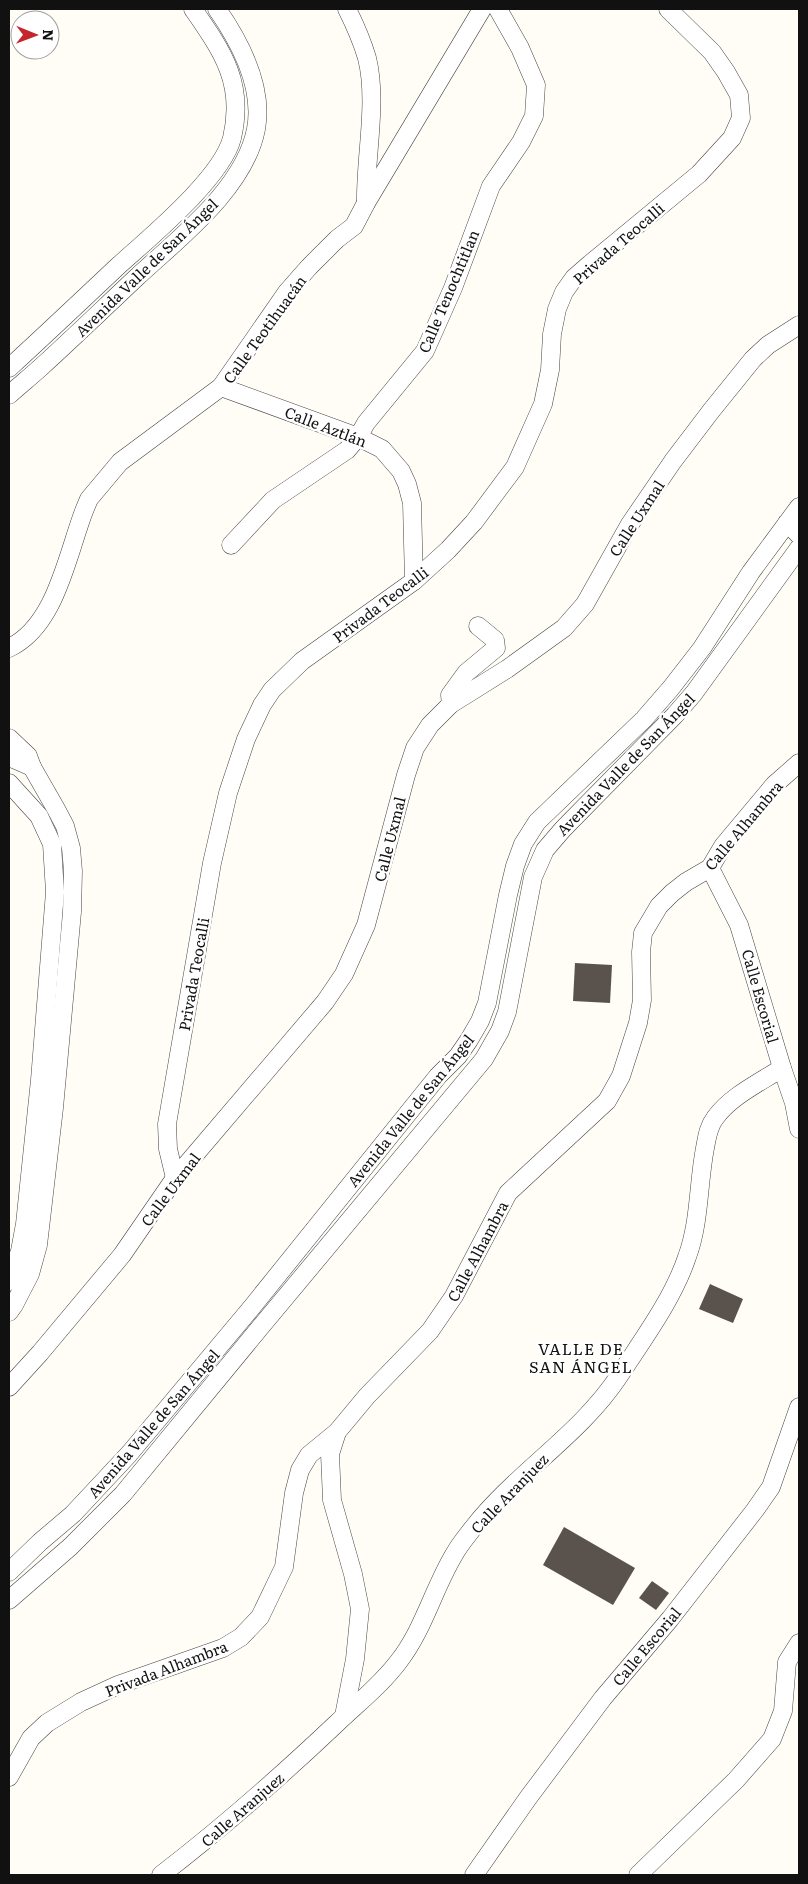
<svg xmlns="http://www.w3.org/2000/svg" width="808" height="1884" font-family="Literata,serif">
<rect width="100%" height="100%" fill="#fffdf5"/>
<g fill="#5a524d">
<path d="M575,963l37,2 -2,38 -37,-2z"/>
<path d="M710,1284l33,15 -10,24 -34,-14z"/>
<path d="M564,1527l71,41 -22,37 -70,-40z"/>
<path d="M652,1581l17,12 -13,17 -17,-12z"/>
</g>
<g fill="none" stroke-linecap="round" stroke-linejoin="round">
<defs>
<g id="minor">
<path d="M347,9c8,16 15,32 20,49 11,44 -2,100 -1,145"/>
<path d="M9,368c36,-33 72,-67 108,-101 32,-29 105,-89 115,-129 13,-55 -10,-87 -39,-129"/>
<path d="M221,387l137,50 24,12 19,22 6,13 5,19 2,78"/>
<path d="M9,395c10,-9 21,-18 31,-27 33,-30 65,-61 97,-91 42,-39 108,-89 119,-148 8,-43 -16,-87 -39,-120"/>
<path d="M787,523l12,12"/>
<path d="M231,545l42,-45 74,-50 11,-13 8,-14 59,-72 28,-63 38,-102 30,-44 13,-26 2,-31 -16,-37 -22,-39"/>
<path d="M9,648c47,-22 58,-93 75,-137l5,-12 31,-37 101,-75 66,-95 22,-25 28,-28 17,-13 12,-23 116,-194"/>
<path d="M451,704l-1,-9 16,-22 30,-25 -1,-8 -17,-14"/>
<path d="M9,738l19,18 4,11"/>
<path d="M9,757l23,10 24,42 9,17 6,22 2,23 -1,41 -18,196 -16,137 -8,29 -16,31 -5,7"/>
<path d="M9,783l30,33 13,28 3,48 -15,188 -15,144 -5,27 -11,30"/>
<path d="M710,868l29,57 43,143 12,35 5,26"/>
<path d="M175,1178l-7,-29 -1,-25 45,-261 16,-70 18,-54 16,-34 10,-15 30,-29 112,-80 34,-31 26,-28 41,-55 28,-63 7,-34 2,-36 5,-25 7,-17 10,-14 16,-14 109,-90 33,-36 9,-20 -2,-23 -13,-23 -14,-20 -44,-43"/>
<path d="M9,1387l31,-34 82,-98 53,-77 150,-176 19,-28 22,-49 40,-150 9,-27 15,-23 21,-21 56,-35 57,-41 21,-24 45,-80 43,-63 38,-50 42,-52 15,-14 31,-20"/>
<path d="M9,1572l31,-30 33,-28 56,-60 123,-147 186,-231 20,-20 11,-16 11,-19 7,-18 21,-108 7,-29 8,-22 14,-22 107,-103 27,-31 31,-40 49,-76 48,-65"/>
<path d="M9,1600l61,-53 53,-53 135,-164 226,-271 16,-28 7,-19 26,-135 12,-27 18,-21 112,-114 19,-22 105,-145"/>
<path d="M344,1716l11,-57 5,-50 -7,-35 -21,-74 -2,-46 7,-22 30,-36 63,-65 24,-35 54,-103 99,-92 14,-25 17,-53 4,-23 -1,-48 2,-19 16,-27 13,-13 14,-11 24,-14 13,-22 51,-61 25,-22"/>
<path d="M9,1777l22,-39 16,-15 34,-21 37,-17 105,-37 18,-11 19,-20 24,-50 10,-74 6,-23 9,-15 28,-23"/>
<path d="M161,1875c61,-47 119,-98 175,-151 22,-21 45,-39 63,-63 25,-32 35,-74 56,-108 5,-9 12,-17 18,-25 44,-56 107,-93 146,-152 24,-37 54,-77 68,-119 13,-35 11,-73 18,-109 2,-10 3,-21 10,-30 16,-22 44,-35 67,-50"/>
<path d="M474,1875l54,-77 75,-100 67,-79 85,-109 16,-23 28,-80"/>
<path d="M638,1875l98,-95 36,-41 11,-28 4,-49 12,-19"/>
</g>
</defs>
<use href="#minor" stroke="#444" stroke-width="19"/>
<use href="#minor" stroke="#fff" stroke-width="18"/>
</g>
<g text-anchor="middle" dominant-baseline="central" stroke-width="5" stroke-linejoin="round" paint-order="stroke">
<g font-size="15" fill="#111" stroke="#fff">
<text transform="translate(618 243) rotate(-41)">Privada Teocalli</text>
<text transform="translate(146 267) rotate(-44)">Avenida Valle de San Ángel</text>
<text transform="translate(448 291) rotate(-67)">Calle Tenochtitlan</text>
<text transform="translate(264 329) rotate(-54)">Calle Teotihuacán</text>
<text transform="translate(326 426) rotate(21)">Calle Aztlán</text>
<text transform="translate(636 518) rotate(-57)">Calle Uxmal</text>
<text transform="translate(380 604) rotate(-37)">Privada Teocalli</text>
<text transform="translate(625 764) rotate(-46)">Avenida Valle de San Ángel</text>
<text transform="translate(743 825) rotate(-50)">Calle Alhambra</text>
<text transform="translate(389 839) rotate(-76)">Calle Uxmal</text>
<text transform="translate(193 974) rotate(-80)">Privada Teocalli</text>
<text transform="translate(761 996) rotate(74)">Calle Escorial</text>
<text transform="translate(410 1110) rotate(-51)">Avenida Valle de San Ángel</text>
<text transform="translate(170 1189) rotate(-53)">Calle Uxmal</text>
<text transform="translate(477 1251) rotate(-62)">Calle Alhambra</text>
<text transform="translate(153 1423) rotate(-49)">Avenida Valle de San Ángel</text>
<text transform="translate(509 1493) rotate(-46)">Calle Aranjuez</text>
<text transform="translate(646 1646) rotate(-50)">Calle Escorial</text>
<text transform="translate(166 1668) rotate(-21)">Privada Alhambra</text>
<text transform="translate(242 1809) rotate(-41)">Calle Aranjuez</text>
</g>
<g font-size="16" letter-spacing="1" fill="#111" stroke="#fff">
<text x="581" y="1348">VALLE DE<tspan x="581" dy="18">SAN ÁNGEL</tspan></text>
</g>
</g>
<rect width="808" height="1884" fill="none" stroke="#111111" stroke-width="20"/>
<g transform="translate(35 35) rotate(91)"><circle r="24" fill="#ffffff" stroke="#a0a0a0"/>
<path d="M0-4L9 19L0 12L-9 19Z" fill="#c4262e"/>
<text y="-8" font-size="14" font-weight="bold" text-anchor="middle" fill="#111111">N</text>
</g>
</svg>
